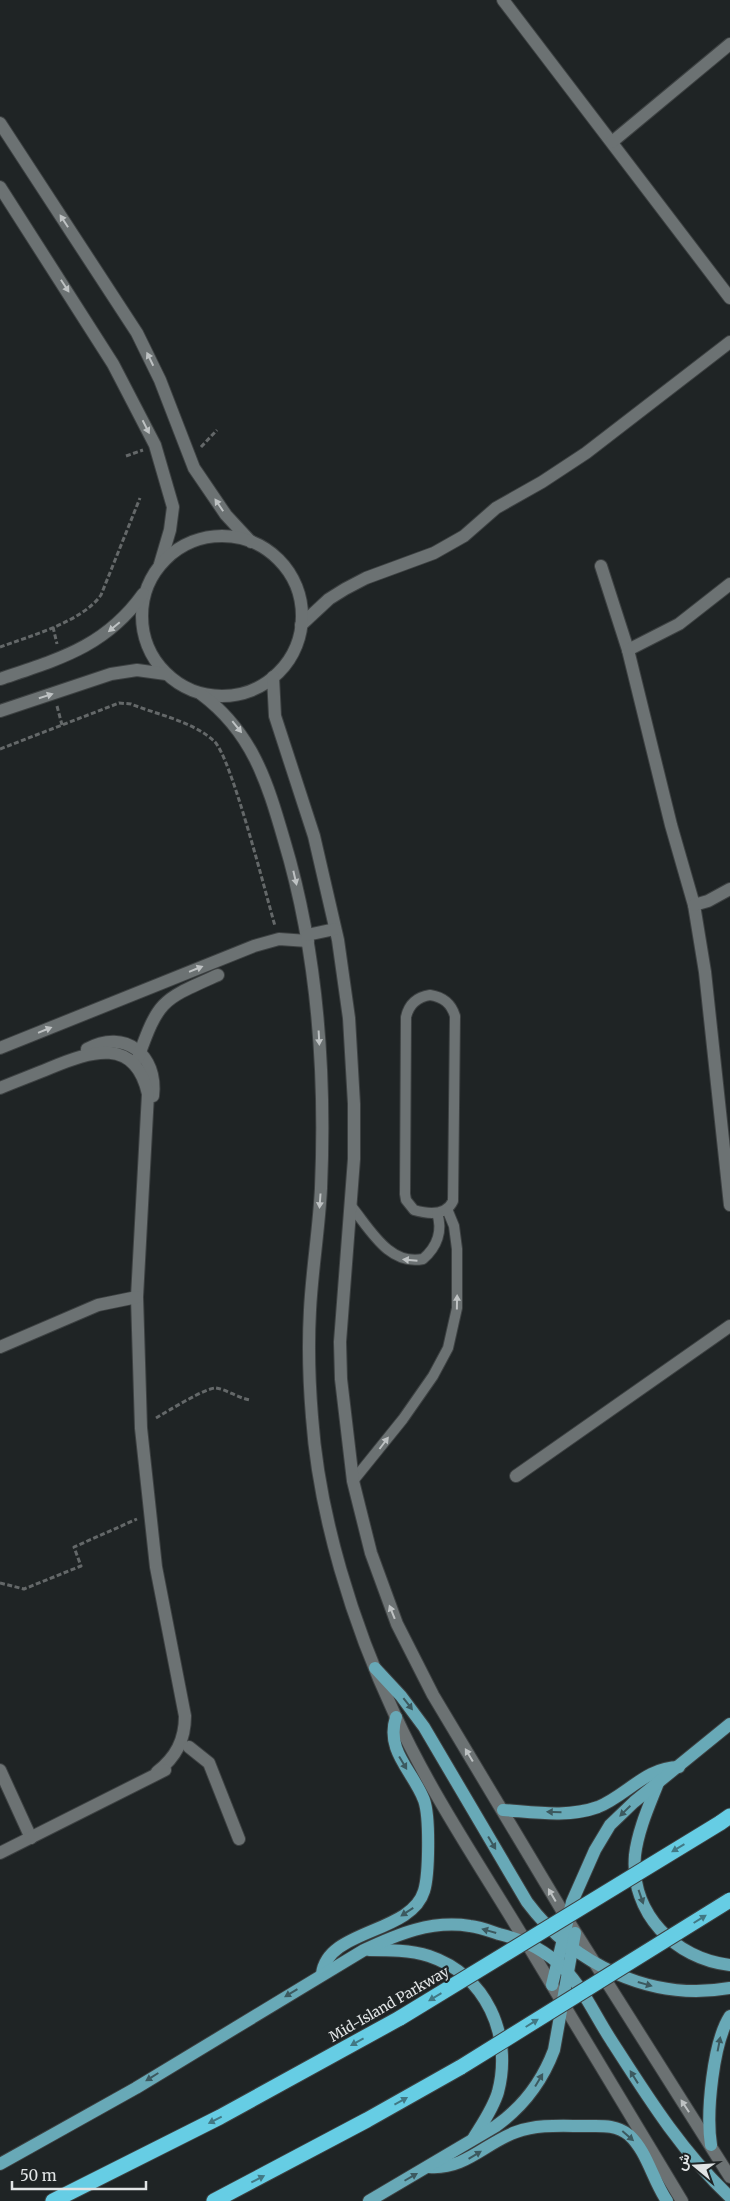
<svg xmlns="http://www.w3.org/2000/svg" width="730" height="2201" font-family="Merriweather,Vazirmatn,serif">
<rect width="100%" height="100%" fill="#1f2425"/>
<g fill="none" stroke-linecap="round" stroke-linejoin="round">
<defs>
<g id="service">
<path d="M430,995c13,2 21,8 25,21l-2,185c-7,15 -25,13 -39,9l-8,-10 -1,-6 1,-177c3,-13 11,-20 24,-22z"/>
<path d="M351,1206c19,23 38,60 72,53 14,-12 20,-28 14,-46"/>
<path d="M353,1481l50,-62 30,-43 15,-28 9,-40v-59l-3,-23 -7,-17"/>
</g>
<g id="minor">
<path d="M503,0l227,298"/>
<path d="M612,142l118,-98"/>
<path d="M601,566l27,84 43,175 23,80 11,67 25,233"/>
<path d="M301,625l28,-26 16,-10 21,-11 68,-25 30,-17 32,-28 46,-26 44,-29 144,-111"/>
<path d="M628,650l51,-26 51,-40"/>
<path d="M694,905l14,-4 22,-12"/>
<path d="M0,1048l254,-102 25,-7 29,2"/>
<path d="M87,1049c38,-21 71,6 66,47"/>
<path d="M138,1058c21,-59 24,-58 80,-83"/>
<path d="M0,1088c17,-7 33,-13 50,-20 41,-17 85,-32 98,26l-11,203 4,131 15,139 29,149c0,24 -9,41 -28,56"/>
<path d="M0,1347l98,-42 39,-8"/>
<path d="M516,1476l214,-150"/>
<path d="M189,1747l20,16 30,76"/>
<path d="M0,1770l31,68"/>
<path d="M0,1853l165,-83"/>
</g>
<g id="tertiary">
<path d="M0,123l137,210 23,47 34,88 32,47 25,27"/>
<path d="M0,187l113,177 42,81 18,62 -3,23 -10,34"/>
<circle cx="222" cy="616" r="80"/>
<path d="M273,677l2,39 39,120 24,104 11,78 5,86v55l-14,183 1,37 12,102 18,72 26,71 36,71 134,224 163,258"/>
<path d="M0,679c59,-20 105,-32 143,-85"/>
<path d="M201,694c51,38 66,87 83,146 34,113 42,231 37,348 -2,41 -9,82 -11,122 -2,36 -1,71 2,107 7,99 41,208 83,298 36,79 86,152 131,227 52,86 104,173 156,259"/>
<path d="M0,711l111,-37 26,-4 29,4"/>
<path d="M307,935l28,-6"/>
</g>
<g id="primary">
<path d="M375,1668l26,28 23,31 103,175c47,63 125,100 203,86"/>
<path d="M658,1783c-9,23 -20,47 -23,72 -5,58 40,104 95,110"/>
<path d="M503,1810c30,2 65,8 95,-3 28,-11 48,-40 81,-40"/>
<path d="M369,1950c20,0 41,0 60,6 57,19 84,79 69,136 -5,17 -16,32 -25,47"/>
<path d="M322,1974c5,-45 89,-40 102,-83 5,-16 6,-74 0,-91 -11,-29 -39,-49 -28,-83"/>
<path d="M552,1985l20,-83 23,-52 15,-25 24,-23 96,-78"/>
<path d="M711,2145c-5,-32 2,-103 19,-129"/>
<path d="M0,2164l136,-76 228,-138c34,-16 67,-30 106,-24 10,1 20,5 29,8 24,6 38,12 58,28 23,19 37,52 54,78 36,56 70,111 119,157"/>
<path d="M429,2167c36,3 56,-24 87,-35 22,-8 46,-6 69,-6 15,0 31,-2 44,9 18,16 24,46 38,66"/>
<path d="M369,2201l127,-75c28,-20 46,-44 58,-76l21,-117"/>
</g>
<g id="motorway">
<path d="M720,1823l10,-7"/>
<path d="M53,2201l167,-84 180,-99"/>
<path d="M214,2201l153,-81 94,-53"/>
</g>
</defs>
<use href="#service" stroke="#3d4142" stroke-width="12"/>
<use href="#minor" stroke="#3d4142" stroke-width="14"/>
<use href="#tertiary" stroke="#3d4142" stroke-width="14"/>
<use href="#primary" stroke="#3d4142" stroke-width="14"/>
<use href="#motorway" stroke="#3d4142" stroke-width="17"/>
<g stroke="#646869" stroke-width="3" stroke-dasharray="5 2.5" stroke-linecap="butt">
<path d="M201,447l16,-17"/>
<path d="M126,456l17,-6"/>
<path d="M53,627l4,17"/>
<path d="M0,647c30,-11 82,-25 101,-52l39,-97"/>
<path d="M57,706l5,19"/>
<path d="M0,749l119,-46 12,1c27,11 61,17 83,37 17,15 52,154 61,185"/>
<path d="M156,1418c10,-6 51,-31 60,-30 12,2 22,10 34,12"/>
<path d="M0,1583l24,6 57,-23 -7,-19 63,-28"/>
</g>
<use href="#service" stroke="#6c7273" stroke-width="10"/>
<use href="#minor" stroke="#6c7273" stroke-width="12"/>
<use href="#tertiary" stroke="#6c7273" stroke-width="12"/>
<use href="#primary" stroke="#68a9b7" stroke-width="12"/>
<use href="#motorway" stroke="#66cde4" stroke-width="15"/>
<defs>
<g id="motorway-bridge">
<path d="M400,2018l320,-195"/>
<path d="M461,2067l269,-167"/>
</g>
</defs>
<use href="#motorway-bridge" stroke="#3d4142" stroke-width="17" stroke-linecap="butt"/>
<use href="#motorway-bridge" stroke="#66cde4" stroke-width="15"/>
</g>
<defs><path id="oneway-solid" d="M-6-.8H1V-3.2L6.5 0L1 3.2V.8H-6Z" transform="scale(1.25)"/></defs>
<g fill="#bec2c3">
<use href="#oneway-solid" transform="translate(64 221) rotate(-123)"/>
<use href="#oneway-solid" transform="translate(65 286) rotate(57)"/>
<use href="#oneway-solid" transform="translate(150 359) rotate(-116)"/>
<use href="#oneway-solid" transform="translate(146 427) rotate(63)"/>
<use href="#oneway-solid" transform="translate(219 505) rotate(-124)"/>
<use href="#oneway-solid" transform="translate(114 627) rotate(140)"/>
<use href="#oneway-solid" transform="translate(46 696) rotate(-18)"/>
<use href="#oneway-solid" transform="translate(237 727) rotate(51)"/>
<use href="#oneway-solid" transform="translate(295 878) rotate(77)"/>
<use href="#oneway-solid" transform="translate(196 969) rotate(-22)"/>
<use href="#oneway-solid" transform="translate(45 1030) rotate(-22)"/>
<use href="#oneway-solid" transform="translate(319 1038) rotate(87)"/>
<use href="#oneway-solid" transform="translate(320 1201) rotate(94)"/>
<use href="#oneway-solid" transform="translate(410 1260) rotate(-175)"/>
<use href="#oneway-solid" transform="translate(457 1302) rotate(-89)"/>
<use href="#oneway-solid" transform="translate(384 1443) rotate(-53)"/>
<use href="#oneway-solid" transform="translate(392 1612) rotate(-112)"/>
<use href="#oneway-solid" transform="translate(469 1755) rotate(-121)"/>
<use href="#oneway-solid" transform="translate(552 1895) rotate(-120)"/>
<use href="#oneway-solid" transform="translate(685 2106) rotate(-123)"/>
</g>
<g fill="#3c595f">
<use href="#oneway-solid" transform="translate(408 1704) rotate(52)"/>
<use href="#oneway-solid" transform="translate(403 1763) rotate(59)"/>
<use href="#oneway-solid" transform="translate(625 1811) rotate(136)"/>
<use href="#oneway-solid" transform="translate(554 1812) rotate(-179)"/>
<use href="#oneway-solid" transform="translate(492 1843) rotate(59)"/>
<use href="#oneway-solid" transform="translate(641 1897) rotate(71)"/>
<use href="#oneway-solid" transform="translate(407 1912) rotate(147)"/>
<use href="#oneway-solid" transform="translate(489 1931) rotate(-164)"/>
<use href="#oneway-solid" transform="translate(645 1984) rotate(16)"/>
<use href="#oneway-solid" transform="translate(291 1993) rotate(149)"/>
<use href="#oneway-solid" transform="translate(719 2044) rotate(-79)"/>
<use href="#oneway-solid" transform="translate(152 2077) rotate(148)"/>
<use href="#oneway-solid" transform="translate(634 2077) rotate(-122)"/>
<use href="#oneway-solid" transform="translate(539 2080) rotate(-59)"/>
<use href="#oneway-solid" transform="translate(628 2136) rotate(41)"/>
<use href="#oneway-solid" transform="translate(475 2155) rotate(-31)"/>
<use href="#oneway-solid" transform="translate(411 2177) rotate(-30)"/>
</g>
<g fill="#427884">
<use href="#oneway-solid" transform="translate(678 1848) rotate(149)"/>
<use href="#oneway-solid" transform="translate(700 1919) rotate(-32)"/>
<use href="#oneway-solid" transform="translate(435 1997) rotate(149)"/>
<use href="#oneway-solid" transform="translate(532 2023) rotate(-32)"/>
<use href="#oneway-solid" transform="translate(357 2042) rotate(151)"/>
<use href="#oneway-solid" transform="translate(401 2101) rotate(-29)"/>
<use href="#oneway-solid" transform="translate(215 2120) rotate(153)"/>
<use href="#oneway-solid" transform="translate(258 2179) rotate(-27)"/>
</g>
<g text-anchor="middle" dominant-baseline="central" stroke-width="4.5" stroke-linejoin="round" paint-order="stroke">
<g font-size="14" fill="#e1e4e5" stroke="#1f2425">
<text transform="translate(389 2004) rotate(-30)">Mid-Island Parkway</text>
</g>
</g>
<g transform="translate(695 2166) rotate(288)" stroke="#1f2425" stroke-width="4" paint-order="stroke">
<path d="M0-4L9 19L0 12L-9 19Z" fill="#e1e4e5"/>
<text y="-8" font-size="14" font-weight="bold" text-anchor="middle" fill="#e1e4e5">ش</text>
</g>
<path d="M12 2181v8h134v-8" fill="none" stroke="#e1e4e5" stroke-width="2.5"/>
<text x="20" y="2181" font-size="15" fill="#e1e4e5" stroke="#1f2425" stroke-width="4" paint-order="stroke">50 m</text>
</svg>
